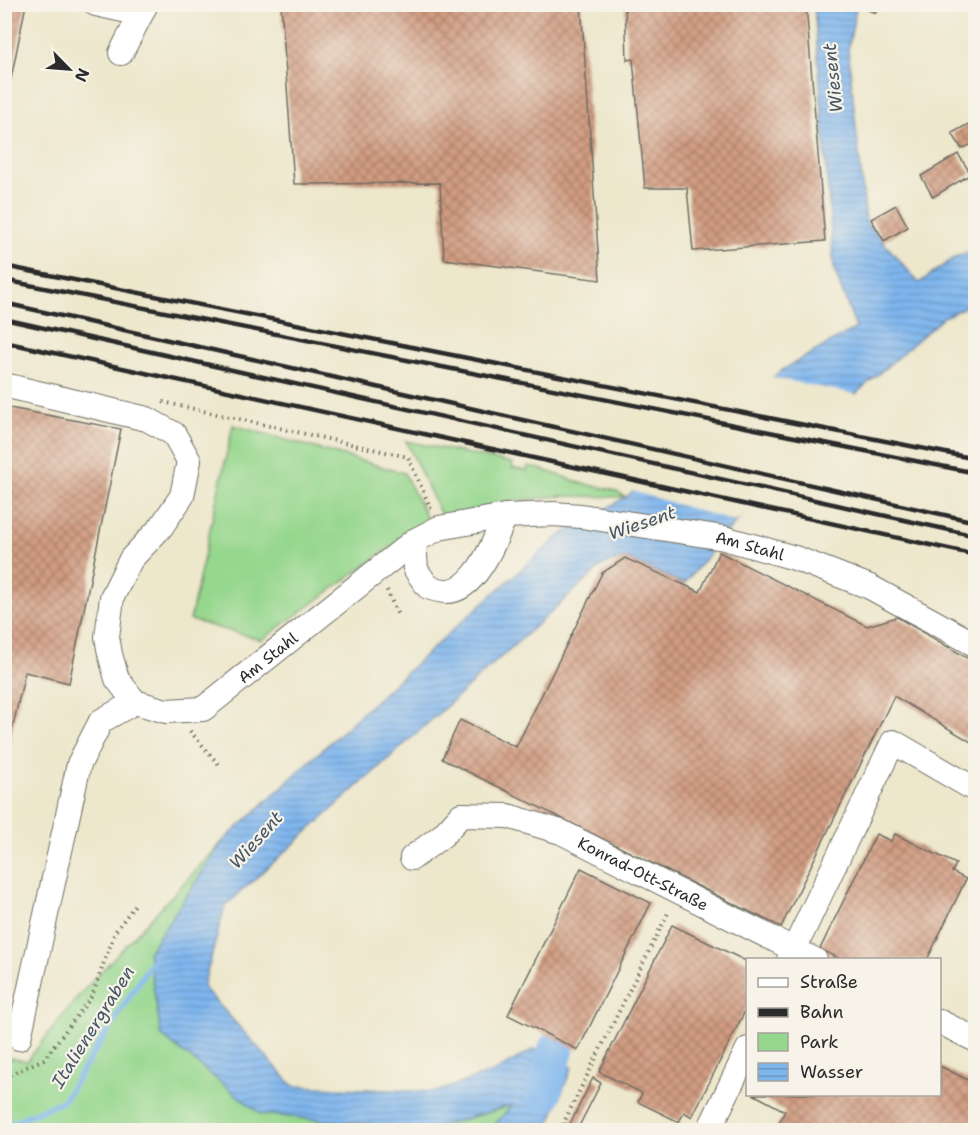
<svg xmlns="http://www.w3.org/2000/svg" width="980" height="1135" font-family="'Shantell Sans',sans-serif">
<defs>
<pattern id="water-rules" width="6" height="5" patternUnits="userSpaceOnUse" patternTransform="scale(1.5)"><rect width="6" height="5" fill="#7fb6ee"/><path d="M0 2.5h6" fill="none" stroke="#6894c1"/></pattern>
<pattern id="building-cross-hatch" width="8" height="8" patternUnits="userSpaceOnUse" patternTransform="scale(1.5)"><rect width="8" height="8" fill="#d19c81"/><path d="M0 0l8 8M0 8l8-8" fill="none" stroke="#aa7f6a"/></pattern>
</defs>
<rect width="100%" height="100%" fill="#f7f3e8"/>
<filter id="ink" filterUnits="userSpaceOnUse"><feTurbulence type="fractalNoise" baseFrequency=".0167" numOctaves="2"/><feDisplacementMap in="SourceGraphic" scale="12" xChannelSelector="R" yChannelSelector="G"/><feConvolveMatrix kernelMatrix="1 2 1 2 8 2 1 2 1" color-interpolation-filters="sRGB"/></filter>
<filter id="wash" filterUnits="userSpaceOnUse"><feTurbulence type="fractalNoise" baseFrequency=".008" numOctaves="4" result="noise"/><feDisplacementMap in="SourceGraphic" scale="24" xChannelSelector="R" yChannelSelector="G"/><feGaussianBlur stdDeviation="1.35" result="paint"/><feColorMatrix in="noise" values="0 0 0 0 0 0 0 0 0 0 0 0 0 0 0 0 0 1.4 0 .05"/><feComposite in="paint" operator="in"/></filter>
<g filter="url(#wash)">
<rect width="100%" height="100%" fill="#ede7cc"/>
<g fill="#96d78e" stroke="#60815c" stroke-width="1.5">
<path d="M233,425l171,48 24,47 -166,120 -72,-20z"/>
<path d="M406,441l107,22 -1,5 15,3 1,-5c17,4 31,9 47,15 18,7 35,4 51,16l-68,-1 -63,8 -52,15z"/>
<path d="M224,840l-76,113 113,161 161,16h-417l-1,-73 23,4 53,-67z"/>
<path d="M513,1105l-23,25h-63z"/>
</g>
<path fill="url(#water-rules)" stroke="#55708c" stroke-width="1.5" d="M814,5h34l8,4 -8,40 18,173 53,61 38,-27 18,-5v51l-31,15 -83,72 -125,133 -52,62 -59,-26 -22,7 -378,341 -22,81 90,99 143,6 62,-22 36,-21 38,18 -25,63h-57l22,-25 -85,25 -166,-16 -100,-79 -13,-82 76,-113 236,-217 98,-86 68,-40 156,-127 74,-42 -22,-59z"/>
<path fill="#ede7cc" d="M769,377l91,18 -94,99 -30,28 -107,-32z"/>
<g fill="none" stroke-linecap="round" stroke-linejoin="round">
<path stroke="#7fb6ee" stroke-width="6" d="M4,1126l59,-25 91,-143"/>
<path stroke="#7fb6ee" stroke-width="36" d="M543,1095l13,-45"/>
</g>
<g id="blocks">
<g fill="url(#building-cross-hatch)">
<path d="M4,4h22l-20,100 -2,-1z"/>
<path d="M281,4h300l19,276 -156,-21 -4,-76 -146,1z"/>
<path d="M625,4h181l19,237 -132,10 -6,-63h-42l-12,-129 -6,1z"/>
<path d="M856,4h23l-4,9z"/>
<path d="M976,120v22l-14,7 -10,-16z"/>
<path d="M958,154l13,20 -38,23 -12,-21z"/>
<path d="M896,205l12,22 -24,14 -13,-22z"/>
<path d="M4,407l117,22 -52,254 -44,-11 -20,90z"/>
<path d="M719,552l148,74 30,-9 79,46v82l-82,-49 -113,231 -339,-168 18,-39 56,27 86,-174 23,-15 75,34z"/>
<path d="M876,834l15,7 4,-7 61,30 -4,8 14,7 -39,81h-85l-22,-11z"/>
<path d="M581,868l70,35 -73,147 -70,-35z"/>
<path d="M672,925l76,37v43l-56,112 -8,-5 -5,10 -41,-20 4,-9 -43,-21z"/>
<path d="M940,1066l36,18v46h-201l10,-19 -32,-17h187z"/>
<path d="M593,1078l8,5 -24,47 -8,-4z"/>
</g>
</g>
</g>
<g filter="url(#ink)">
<use href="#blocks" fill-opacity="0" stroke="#6f6d63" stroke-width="1.5"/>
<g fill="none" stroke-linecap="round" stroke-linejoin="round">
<defs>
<g id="minor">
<path d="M96,4l45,10"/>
<path d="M121,53l25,-49"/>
<path d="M4,385l143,34 27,15 15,27 -7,35 -21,31 -30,32 -19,38 -5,40 3,17 7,25 18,23"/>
<path d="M414,541l2,29 12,17c6,2 12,4 18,4 30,1 50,-53 59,-75"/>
<path id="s1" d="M135,702l31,9 37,-2 211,-168 25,-13 66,-12 48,-2 28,2 143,22 71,20 75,29 106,58"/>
<path id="s2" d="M412,858l31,-23 18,-20 47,1 53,16 254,128"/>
<path d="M789,960l104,-218 83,48"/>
<path d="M940,1022l36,18"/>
<path d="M19,1038l60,-274 22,-43 34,-19"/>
<path d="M709,1130l39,-81"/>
</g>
</defs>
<use href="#minor" stroke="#6f6d63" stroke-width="26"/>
<g stroke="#6f6d63" stroke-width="4" stroke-dasharray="1.5 4.5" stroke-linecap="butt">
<path d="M163,402l245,55 23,52"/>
<path d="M387,590l11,26"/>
<path d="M190,731l31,36"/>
<path d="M4,1074h7l33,-15 48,-63 23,-64 22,-30"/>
<path d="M564,1124l13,6"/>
<path d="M560,1130l109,-219"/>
</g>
<use href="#minor" stroke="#fff" stroke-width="24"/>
<g stroke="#2b2b2b" stroke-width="4.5">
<path d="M4,266l972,193"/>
<path d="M4,280l972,193"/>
<path d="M4,303l972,219"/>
<path d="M4,319l972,217"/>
<path d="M4,342l972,213"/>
</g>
</g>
</g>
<g text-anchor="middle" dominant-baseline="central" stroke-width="4.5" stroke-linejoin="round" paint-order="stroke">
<g font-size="16" fill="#2b2b2b" stroke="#f7f3e8">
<text stroke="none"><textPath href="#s1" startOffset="682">Am Stahl</textPath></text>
<text stroke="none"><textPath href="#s1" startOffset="152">Am Stahl</textPath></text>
<text stroke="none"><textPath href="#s2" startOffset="260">Konrad-Ott-Straße</textPath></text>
</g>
<g font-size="18" font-style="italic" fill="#456" stroke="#f7f3e8">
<text transform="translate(833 78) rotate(-96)">Wiesent</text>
<text transform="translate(642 523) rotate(-19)">Wiesent</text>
<text transform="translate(256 840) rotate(-48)">Wiesent</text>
<text transform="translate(93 1027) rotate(-58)">Italienergraben</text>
</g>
</g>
<rect width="980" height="1135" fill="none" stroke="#f7f3e8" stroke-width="24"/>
<rect x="746" y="958" width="195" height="138" fill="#f7f3e8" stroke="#a5a39c" stroke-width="1.5"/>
<rect x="758" y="978" width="30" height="9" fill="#ffffff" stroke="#a5a39c" stroke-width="1.5"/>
<text x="800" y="988" font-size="18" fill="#2b2b2b">Straße</text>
<rect x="758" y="1008" width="30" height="9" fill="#2b2b2b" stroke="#a5a39c" stroke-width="1.5"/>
<text x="800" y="1018" font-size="18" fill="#2b2b2b">Bahn</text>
<rect x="758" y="1033" width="30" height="18" fill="#96d78e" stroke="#a5a39c" stroke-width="1.5"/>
<text x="800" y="1048" font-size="18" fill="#2b2b2b">Park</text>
<rect x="758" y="1063" width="30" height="18" fill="url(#water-rules)" stroke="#a5a39c" stroke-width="1.5"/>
<text x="800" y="1078" font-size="18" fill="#2b2b2b">Wasser</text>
<g transform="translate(69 69) rotate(115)" stroke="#f7f3e8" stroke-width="4.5" paint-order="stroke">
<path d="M0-4.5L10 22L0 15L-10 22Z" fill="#2b2b2b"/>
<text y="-9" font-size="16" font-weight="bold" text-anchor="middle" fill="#2b2b2b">N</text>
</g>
</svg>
